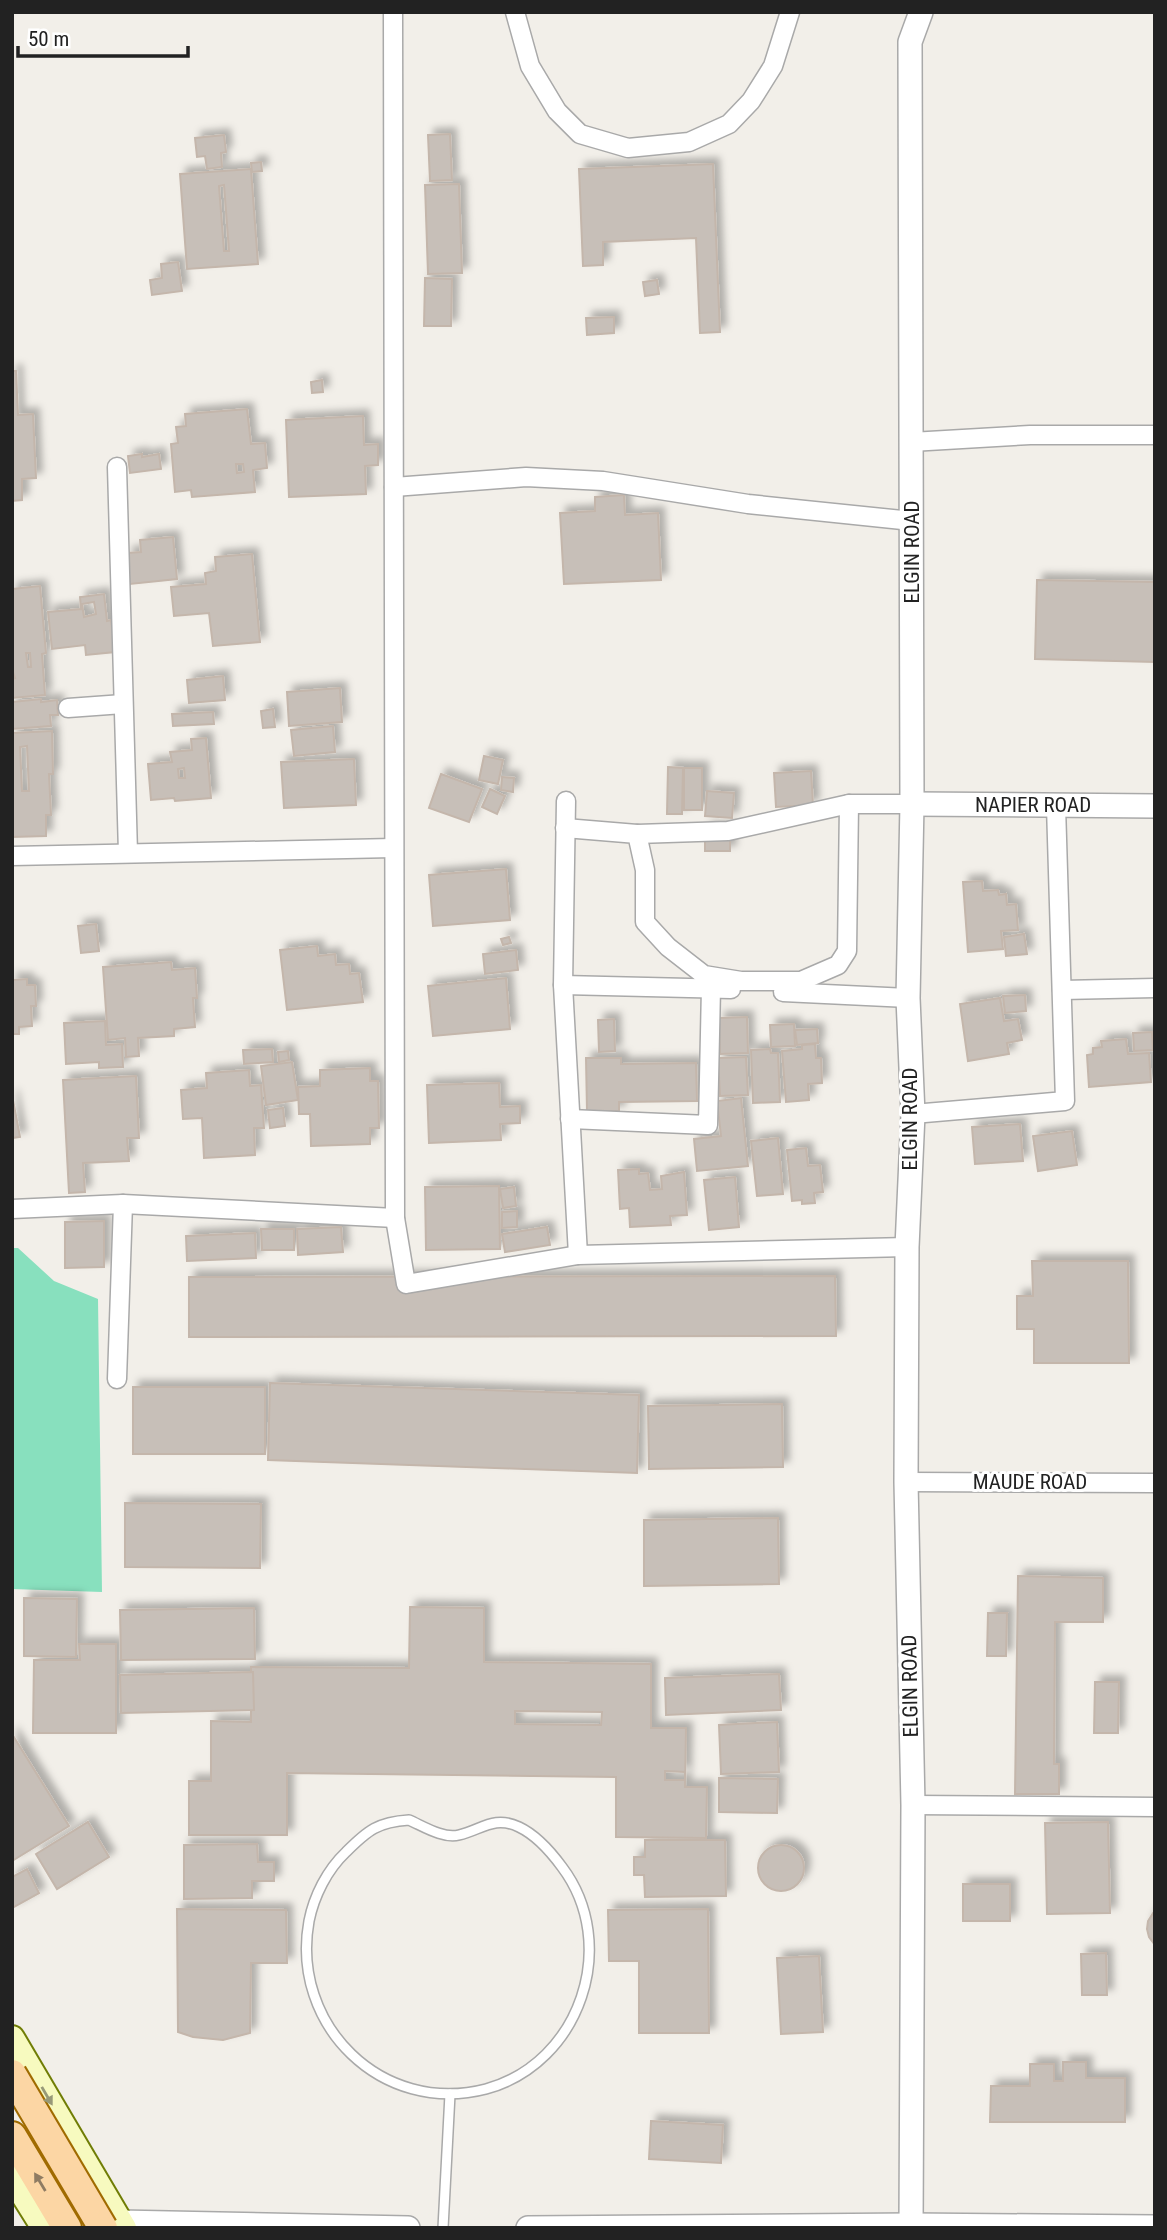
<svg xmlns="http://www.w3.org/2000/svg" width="1167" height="2240" font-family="'Roboto Condensed',sans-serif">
<defs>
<filter id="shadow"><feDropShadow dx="6" dy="-6" stdDeviation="3.5" flood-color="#0004"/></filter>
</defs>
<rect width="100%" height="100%" fill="#f2efe9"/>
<path fill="#88e0be" d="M12,1248h6l36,33 44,18 4,293 -90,-3z"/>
<g fill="#c7bfb8" stroke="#c4b6ab" stroke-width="2" fill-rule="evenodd" filter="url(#shadow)">
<path d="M450,134l2,46 -22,1 -2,-46z"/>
<path d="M224,135l2,17 -5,1 1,14 -15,2 -2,-13 -8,1 -2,-19z"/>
<path d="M261,162l1,9 -10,1 -1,-9z"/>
<path d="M713,164l7,168 -20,1 -4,-95 -93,4v23l-20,1 -4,-97z"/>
<path d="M251,169l7,95 -71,5 -7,-95zM224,185l5,66h-5l-5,-65z"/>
<path d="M459,184l3,89 -34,1 -3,-89z"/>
<path d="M178,262l4,29 -30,4 -2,-15 12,-2 -1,-14z"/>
<path d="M425,278l27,1 -1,47h-27z"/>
<path d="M657,280l2,14 -14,2 -2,-14z"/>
<path d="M614,317v16l-27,2 -1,-17z"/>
<path d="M12,371h4l2,44 15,-1 3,64 -14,1v21l-10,1z"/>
<path d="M322,380l1,12 -11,1 -1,-11z"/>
<path d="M247,409l4,35 14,-1 2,25 -14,2 2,22 -63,5 -1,-7 -16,2 -4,-48 7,-1 -2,-16 10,-1 -1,-12zM236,464h7l1,8 -7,1z"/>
<path d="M363,416l1,29 14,-1v21l-13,1 1,28 -77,3 -3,-77z"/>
<path d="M142,454v3l17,-3 2,15 -31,4 -2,-17z"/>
<path d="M624,495l1,20 33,-2 3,67 -97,4 -4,-71 35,-2v-14z"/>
<path d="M173,537l4,42 -47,5 -3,-31 14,-1 -1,-12z"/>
<path d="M252,554l8,88 -47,4 -4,-33 -35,3 -3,-29 35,-3 -1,-11 11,-2 -1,-14z"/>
<path d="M1037,580l118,2v80l-120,-3z"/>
<path d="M40,586l6,67 -4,1 3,41 -33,3v-19l3,-1 -3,-9v-80zM26,653h4l1,14h-3z"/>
<path d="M104,594l3,27 4,-1 4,32 -29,3 -1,-10 -33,4 -4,-37 33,-3 -1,-12zM94,602l2,12 -12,3 -2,-13z"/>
<path d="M223,676l2,24 -36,3 -2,-23z"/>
<path d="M340,688l2,34 -53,4 -2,-34z"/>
<path d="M41,699v3l16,-2 1,15h-8l1,11 -39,3v-27z"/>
<path d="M273,709l2,18 -12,1 -2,-17z"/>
<path d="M213,712l1,12 -41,2 -1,-12z"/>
<path d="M333,726l2,26 -41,4 -3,-26z"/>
<path d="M52,731l1,43h-4l2,41h-5v21l-34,1v-104zM27,746l2,45h-7l-2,-44z"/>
<path d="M206,738l5,60 -36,3 -1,-3 -23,2 -3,-36 24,-2 -2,-10 22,-2 -1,-11zM184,768l1,10h-6l-1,-9z"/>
<path d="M484,756l19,4 -5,24 -19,-4z"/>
<path d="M354,759l2,46 -72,3 -3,-46z"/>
<path d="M668,767l15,1 -1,46h-15z"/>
<rect x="684" y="768" width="18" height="42"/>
<path d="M811,771l2,34 -37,2 -2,-34z"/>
<path d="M441,774l41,15 -13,33 -40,-14z"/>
<path d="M502,777l12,1 -1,14 -12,-2z"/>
<path d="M490,789l15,7 -8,18 -15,-7z"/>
<path d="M707,791l27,2 -2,25 -27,-2z"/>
<rect x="705" y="828" width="25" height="23"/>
<path d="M506,869l4,51 -77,6 -4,-51z"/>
<path d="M982,881l1,10 15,-1 1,5 7,-1 1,11 9,-1 2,26 -17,1 2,18 -35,3 -5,-70z"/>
<path d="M96,924l3,27 -18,2 -3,-27z"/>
<path d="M1024,934l3,20 -21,2 -2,-19z"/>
<path d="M509,937l2,6 -8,2 -2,-6z"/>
<path d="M317,946l1,10 17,-2 1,11 13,-1 1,10 9,-1 4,29 -76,8 -7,-60z"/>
<path d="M516,950l2,20 -33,4 -2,-20z"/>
<path d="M171,962l1,8 23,-2 2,30h-4l2,29 -21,2v7l-36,2 1,18 -13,1 -1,-19 -17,2 -5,-73z"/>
<path d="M12,976v4l15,-1v6h8l1,21h-5l1,20 -13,1v7h-7z"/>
<path d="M506,978l4,51 -77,7 -5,-50z"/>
<path d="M1025,995l1,16 -21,2 -2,-17z"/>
<path d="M1000,998l4,23 14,-2 4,21 -15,3 2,11 -41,7 -8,-57z"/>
<path d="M747,1017l1,36 -28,1 -1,-36z"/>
<path d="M614,1019l1,32 -16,1 -1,-32z"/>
<path d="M105,1021l1,24 16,-1 1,23 -24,1v-6l-33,2 -2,-41z"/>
<path d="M794,1024l1,22 -24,1 -1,-22z"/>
<path d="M817,1029l1,14 -21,2 -2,-15z"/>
<path d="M1152,1032l1,18 -19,1 -1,-18z"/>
<path d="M1126,1039l2,15 21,-1 2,29 -62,5 -2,-32 6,-1v-6l9,-1 -1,-6z"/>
<path d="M815,1044l1,14h5l1,25 -14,1 1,16 -23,2 -4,-51 20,-2v-4z"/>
<path d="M272,1049l1,13 -29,2 -1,-14z"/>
<path d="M770,1049l1,4h7l2,49 -27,1 -2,-53z"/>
<path d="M288,1051l1,9 -10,2 -1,-10z"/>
<path d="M746,1057l2,38 -28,1 -2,-38z"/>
<path d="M586,1058h35v6l75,-1 1,38 -78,1v9h-32z"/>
<path d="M292,1062l6,38 -32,5 -5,-39z"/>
<path d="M370,1068v13h8l1,47h-9v16l-59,2 -1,-32h-11l-1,-27 22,-1v-16z"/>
<path d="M249,1070l1,16 11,-1 3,43h-10l1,27 -51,3 -2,-40 -19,1 -2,-29 26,-2 -1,-15z"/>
<path d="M136,1076l3,62h-12l2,23 -46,2 2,29 -16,1 -6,-113z"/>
<path d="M499,1083l1,24 20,-1v17l-20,1 1,16 -72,3 -2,-58z"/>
<path d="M12,1095l8,42 -8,1z"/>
<path d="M741,1098l7,68 -51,5 -3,-32 27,-3 -4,-35z"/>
<path d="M283,1108l2,18 -15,2 -2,-18z"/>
<path d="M1020,1124l3,37 -48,3 -3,-37z"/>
<path d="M1072,1131l5,34 -39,6 -5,-35z"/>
<path d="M778,1138l5,56 -26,2 -6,-55z"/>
<path d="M806,1148l2,18 12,-1 3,27 -9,1 1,10 -13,1v-4l-10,1 -5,-51z"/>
<path d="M639,1169v5l9,-1 2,17 12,-1 -1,-13 23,-4 3,43 -17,1 1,9 -41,2 -1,-19 -9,1 -2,-39z"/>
<path d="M735,1177l4,50 -30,3 -5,-50z"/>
<path d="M499,1186l1,63 -74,1 -1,-63z"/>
<path d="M514,1187l2,19 -13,2 -3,-19z"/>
<path d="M517,1211v16l-15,1v-16z"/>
<path d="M104,1221v46l-39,1v-46z"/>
<path d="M341,1227l2,25 -45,3 -1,-26z"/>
<path d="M547,1227l3,18 -45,7 -3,-18z"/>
<path d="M261,1229h33v21h-32z"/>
<path d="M255,1233l1,25 -69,3 -1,-25z"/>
<path d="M1032,1261h96l1,102h-95v-34h-17v-33h16z"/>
<path d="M835,1276l1,60 -647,1v-60z"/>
<path d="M270,1383l369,12 -2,78 -369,-13z"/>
<rect x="133" y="1387" width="132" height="67"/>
<path d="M782,1404l1,63 -134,2 -1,-63z"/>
<path d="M125,1503l136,1 -1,64 -135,-1z"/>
<path d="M778,1518l1,66 -135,2v-66z"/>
<path d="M1018,1576l85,2v44h-48l-1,142h5v30h-44z"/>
<path d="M24,1598l53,1 -1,58 -52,-1z"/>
<path d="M410,1607l74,1v54l167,2v64h35l-1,59h22l-1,51 -90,-1v-60l-329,-4v62h-98v-54h22v-60l40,1v-55l158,1zM515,1711l87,1 -1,13 -86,-1zM665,1771l20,1v8h-20z"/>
<path d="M254,1608l1,51 -134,1 -1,-50z"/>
<path d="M988,1613h19l-1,43h-19z"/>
<path d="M79,1644h37v89h-83l1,-73h46z"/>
<path d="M253,1672l1,38 -133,3 -1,-38z"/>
<path d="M779,1674l2,36 -115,5 -1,-37z"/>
<path d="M1095,1682h24l-1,51h-24z"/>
<path d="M777,1722l2,50 -58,2 -2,-49z"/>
<path d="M12,1734l57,92 -57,35z"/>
<path d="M719,1778l59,1 -1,34 -58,-1z"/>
<path d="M88,1822l21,35 -52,32 -21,-35z"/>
<path d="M1108,1822l2,91 -63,1 -2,-91z"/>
<path d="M645,1840h80l1,56 -81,1 -1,-22h-10v-18h11z"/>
<path d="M257,1844l1,18h16v19h-22v17l-68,1v-54z"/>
<circle cx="781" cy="1868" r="23"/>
<path d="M27,1869l12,24 -27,15v-31z"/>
<rect x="963" y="1884" width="47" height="37"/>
<path d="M177,1909l109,1 1,53h-36l-1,70 -27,7 -30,-3 -15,-5z"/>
<path d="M708,1909l1,124h-70v-72h-30l-1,-51z"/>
<path d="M1155,1910v35l-6,-8 -2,-8 1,-8z"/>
<path d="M1106,1953l1,42h-25l-1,-41z"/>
<path d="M819,1956l4,76 -42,2 -4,-76z"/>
<path d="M1063,2062h23v16h39v44h-135l1,-36h39v-22h24v17h9z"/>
<path d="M651,2121l72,4 -2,38 -72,-4z"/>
</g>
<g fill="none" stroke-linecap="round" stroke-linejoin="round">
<defs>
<g id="service">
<path d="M409,1820c14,6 34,19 50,15 22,-5 35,-20 60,-8 17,8 32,25 43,40 58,77 19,196 -76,222 -104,27 -196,-64 -177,-168 5,-25 18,-51 37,-69 22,-22 32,-30 63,-32z"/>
<path d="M443,2228l7,-134"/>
</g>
<g id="minor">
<path d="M393,12l2,1206 11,66 172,-29 329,-8"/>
<path d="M515,12l15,54 27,45 23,23 48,14 61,-6 40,-18 22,-23 22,-35 17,-54"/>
<path d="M911,442l119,-7h125"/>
<path d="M117,467l11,386"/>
<path d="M394,487l132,-10 77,4 145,23 164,17"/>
<path d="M68,708l55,-4"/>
<path d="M566,801l-3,184 15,270"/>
<path d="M565,828l72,6 8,36v52l23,25 36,28 37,6h60l37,-16 9,-14 2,-147h63"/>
<path d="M637,834l91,-3 121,-27"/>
<path d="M12,856l381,-8"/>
<path d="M563,985l168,4"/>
<path d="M1062,990l93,-2"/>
<path d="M783,992l125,6"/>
<path d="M913,1114l152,-13 -9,-295"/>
<path d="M570,1119l138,6 3,-137"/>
<path d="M12,1209l111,-5 272,14"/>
<path d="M117,1379l6,-175"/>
<path d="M906,1482l249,1"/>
<path d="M913,1805l242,2"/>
</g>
<g id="tertiary">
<path d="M912,804l243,2"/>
<path d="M104,2225l16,-3 288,6"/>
<path d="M528,2228l383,-3 244,2"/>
<path d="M911,2228l2,-423 -7,-323 1,-235 6,-133 -5,-116 4,-194 -2,-762 11,-30"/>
</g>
<g id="secondary">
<path d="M12,2038l112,190"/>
<path d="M12,2177l32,51"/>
</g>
<path id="primary" d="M12,2136l55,92"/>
</defs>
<use href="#service" stroke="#a9a9a9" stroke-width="12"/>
<use href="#minor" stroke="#a9a9a9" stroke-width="21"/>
<use href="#tertiary" stroke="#a9a9a9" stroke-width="26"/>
<use href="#secondary" stroke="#707d05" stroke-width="28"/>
<use href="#primary" stroke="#a06b00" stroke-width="32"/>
<use href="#service" stroke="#fff" stroke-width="9"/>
<use href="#minor" stroke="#fff" stroke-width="18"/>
<use href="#tertiary" stroke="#fff" stroke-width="23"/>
<use href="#secondary" stroke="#f7fabf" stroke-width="24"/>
<use href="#primary" stroke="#fcd6a4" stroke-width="28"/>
<defs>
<path id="primary-bridge" d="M12,2074l91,154"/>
</defs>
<use href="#primary-bridge" stroke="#a06b00" stroke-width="32" stroke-linecap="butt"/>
<use href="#primary-bridge" stroke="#fcd6a4" stroke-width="28"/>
</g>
<defs><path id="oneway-solid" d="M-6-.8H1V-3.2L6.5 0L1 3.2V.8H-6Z" transform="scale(1.75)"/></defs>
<use fill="#979978" href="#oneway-solid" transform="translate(47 2096) rotate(60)"/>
<use fill="#8f7c63" href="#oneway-solid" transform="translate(40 2182) rotate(-121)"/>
<g text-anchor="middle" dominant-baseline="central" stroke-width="6" stroke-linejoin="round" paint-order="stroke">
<g font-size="21" fill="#222" stroke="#fff">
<text transform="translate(912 552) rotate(-90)">ELGIN ROAD</text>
<text x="1033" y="805">NAPIER ROAD</text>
<text transform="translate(910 1119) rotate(-90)">ELGIN ROAD</text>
<text x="1030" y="1482">MAUDE ROAD</text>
<text transform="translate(910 1686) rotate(-91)">ELGIN ROAD</text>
</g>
</g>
<rect width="1167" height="2240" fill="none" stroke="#222222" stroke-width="28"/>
<path d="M18 46v10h170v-10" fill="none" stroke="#222222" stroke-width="3.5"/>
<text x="28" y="46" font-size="21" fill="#222222" stroke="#ffffff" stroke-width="5" paint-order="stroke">50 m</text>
</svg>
